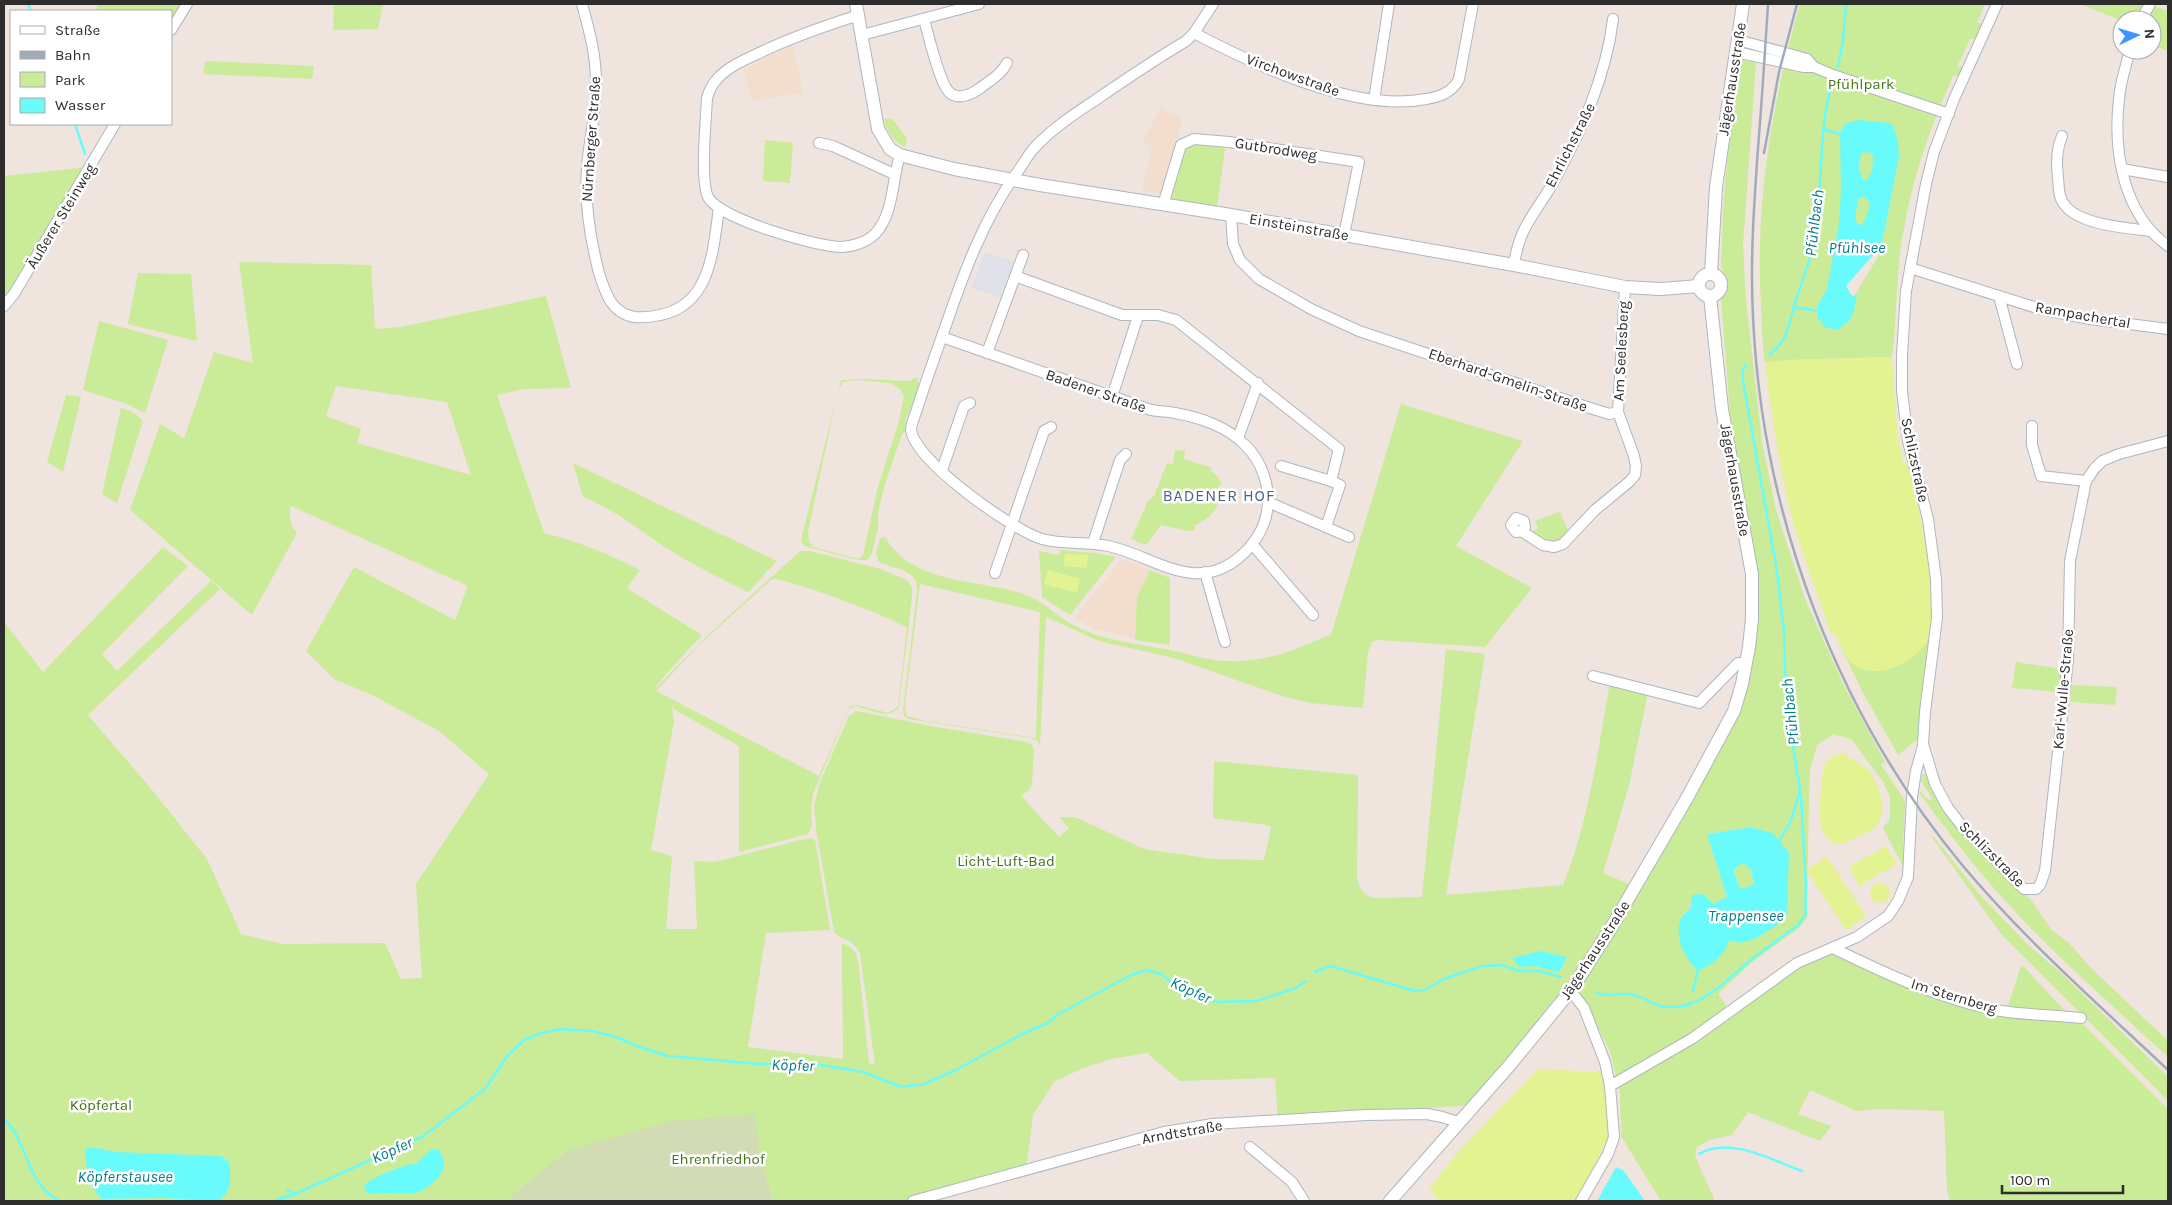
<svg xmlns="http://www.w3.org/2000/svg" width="2172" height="1205" font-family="Karla,sans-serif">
<rect width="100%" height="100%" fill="#f0e4df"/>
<path fill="#e0e0e8" d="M985,252l30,10 -12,36 -32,-10z"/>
<g fill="#f3ddcd">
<path d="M793,45l10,50h-17l-33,6 -10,-31z"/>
<path d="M1160,108l22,10v3l-21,73 -19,-3 10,-45 -10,-3z"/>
<path d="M1122,559l28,11 -13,27 -2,42 -40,-10 -21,-11z"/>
</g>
<g fill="#caeb97" fill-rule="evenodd">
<path d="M97,4h85l-8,14h-3v-7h-74z"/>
<path d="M334,4h49l-5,25 -45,1z"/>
<path d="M1800,4h192l-8,2 -7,17h7l-7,16h-7l-13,28 8,-1 -5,10h-7c-27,62 -46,117 -54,186 -3,32 -3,64 -7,95l-105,3 -22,3c-3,-19 -3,-38 -4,-57 -6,-104 11,-203 39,-302z"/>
<path d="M2080,4h65l-9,16 -14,1z"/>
<path d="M2151,5l17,6v40l-16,-6v-25h-8z"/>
<path d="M1740,59l16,3 -13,183 3,56 16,141 14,68 29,89 39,87 41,76 -4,2 24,37 -2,44 2,25 -22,-42 7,-9v-23l-7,-14 -31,-42 -18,-6 -17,11 -7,25 -1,25 -2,123 -8,10 -48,35 -33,31 13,18 56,-42 54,-23 55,29 111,33 14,-43h2l44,47 12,7 89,89v92h-218l-3,-11 -3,-79 -63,-2 -24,2 -47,-21 -12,24 33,12 -11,15 -72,-29 -16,23 -22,5 -13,7 -2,9 20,45h-54l-40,-65 -1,-43 -10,-42 -30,-59 -26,7 -79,106 -197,13 -3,-40 -95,3 -33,-28 -36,6 -30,10 -27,13 -21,33 -8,61 -98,25h-154l-13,-49 -5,-32 -245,77 -3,4h-503v-579l39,50 120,-125 25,19 -86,88 15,17 94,-90 9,8 -132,126 61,71 58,73 34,75 41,10 103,-1 16,36 21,-1 -6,-94 73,-110 -50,-43 -69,-37 -36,-15 -28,-28 48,-84 101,53 13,-34 -177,-80c-3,9 -1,19 6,27l-45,82 -122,-105 30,-86 24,14 30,-86 39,11 -14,-101 132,3 4,64 26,-2 145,-31 25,92 -48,1 -26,6 47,138c34,8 64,21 96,37l-13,18 75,47 -37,40 -14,18 58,-59 91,-83h9l72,18 27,12 4,7v10l-13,109c-10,14 -30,2 -44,-1l-6,3 -36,85 -2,16 1,16 -4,8 -69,18v-106l-67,-38 2,13 -23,129 21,6 -6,73h31l-3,-68 21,1 85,-22 10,-2 5,2 15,90 -64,3 -18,114 95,12 -1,-116c10,4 13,7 16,17l11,103 6,2 -15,-112c-11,-18 -16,-10 -26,-21l-18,-103 -2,-24 7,-25 28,-64 7,-5 80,16 91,15 5,3 2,6 -2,33 -2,5 -9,7 38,41 10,-9 -10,-11h16l69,32 69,10 51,1 7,-33 -4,-2 -54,-7 1,-57 144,14 -1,103c2,10 6,17 16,20l49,-1 24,-248 39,5 -39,241 117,-10c26,-64 35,-135 47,-203l38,10 -19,94 -26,87 35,15 92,-162 26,-148 -26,-165 -9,-115c12,-13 4,-17 1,-30 -2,-8 0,-19 0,-27 1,-61 10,-121 18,-182zM336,386l111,16 24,73 -114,-32 4,-14 -35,-13zM772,579c16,-1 122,39 135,49l-9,79 -10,6 -30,-8 -8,1 -31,70 -163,-85 43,-46zM1750,827l23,6 16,20 -47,90 -7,-2 -7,1 -49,-14 6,-16 5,-2 1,-11 22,5 14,-7 -19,-63z"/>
<path d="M205,61l109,5 -2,13 -109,-5z"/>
<path d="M888,118l5,2 14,18 -2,9c-11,-5 -18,-16 -21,-28z"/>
<path d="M765,140l28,3 -3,40 -27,-2z"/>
<path d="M1187,143l38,5 -8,59 -46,-8z"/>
<path d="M89,167l-85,137v-128z"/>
<path d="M138,273l53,1 6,67 -69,-17z"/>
<path d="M99,321l69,19 -23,73 -18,-9 -44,-14z"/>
<path d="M915,378h3v5l2,2 -14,34 -1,13 -3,2 -18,53 -6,26v15l-7,28 -4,4h-9l-54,-14 -3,-6 40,-160 22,-1 46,2zM858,380l32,3 11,7 3,6 -5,25 -21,66 -15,68 -4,4 -46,-12 -4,-6 -1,-10 30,-140 5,-9z"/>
<path d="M66,395l15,2 -18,75 -16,-10z"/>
<path d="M1401,404l122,37 -67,105 76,42 -47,59 -108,-7 -5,2 -4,10 -5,56 -53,-5 -28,-7 -108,-38 -75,-17 -53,-24 -6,130 -2,-6 -7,-3 -122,-19 -5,-3 -1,-7 14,-117c0,-4 0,-9 -2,-12 -6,-11 -26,-13 -36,-18l-3,-8 4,-16 5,-1c27,48 94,42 139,57 20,7 33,23 51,32 32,16 65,18 99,25 17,3 35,10 52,10 22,1 46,-3 67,-11 13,-5 25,-11 38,-15zM920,584l120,28 -4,126 -110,-17 -20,-5 -1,-12z"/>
<path d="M121,408l12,4 10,9 -26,82 -15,-9z"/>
<path d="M1175,450l10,1 -1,8 28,9 -1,3 7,6 4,7 -4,2c5,19 -6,32 -23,39v5l-8,1 -26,-6 -15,20 -15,-6 17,-38 6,-5 13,-33 6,2z"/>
<path d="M573,463l204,98 -29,31c-31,-15 -68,-34 -95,-53 -23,-16 -44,-32 -70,-42z"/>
<path d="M1796,504l117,62 15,-1c6,61 -3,114 -10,174l-20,16 -37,-66 -27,-57 -3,1 -35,-102 -4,-17z"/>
<path d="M1560,512l9,21c-12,14 -25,9 -37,-2l6,-3 -3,-7z"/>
<path d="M1060,550l36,3 20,4 -46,58 -28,-18 -3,-46 20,4z"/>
<path d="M1150,570l20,8v67l-35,-5 2,-43z"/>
<path d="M2016,662l46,7 -2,23 -48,-4z"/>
<path d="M2071,685l46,2 -2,18 -45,-3z"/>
<path d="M1923,774l3,1 16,34 25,31 64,60 21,30 17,13 20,23 79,75v16c-53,-49 -108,-97 -157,-150 -33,-35 -62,-74 -91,-113v-3l9,9 3,-2 -11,-17z"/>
<path d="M1931,836l4,2 45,57 48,50 32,27 108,105v24l-166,-166z"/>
<path d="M1741,864h3l7,5 3,15 -13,5c-5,-4 -9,-16 -6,-21z"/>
</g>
<path fill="#d2dcb4" d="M755,1114l5,38 13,49h-266l11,-11 51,-40 103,-29z"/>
<g fill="#e4f392">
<path d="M1892,357l5,73 6,33 4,-1c12,47 24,94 24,143 0,8 2,19 0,27 -5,20 -33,38 -52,39 -30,1 -34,-16 -45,-39l-3,1c-12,-33 -24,-67 -35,-101 -16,-55 -24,-113 -31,-169l22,-3z"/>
<path d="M1065,554l23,1 -1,13 -23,-2z"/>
<path d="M1048,570l32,9 -3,14 -33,-9z"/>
<path d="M1843,753l26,17 9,16 5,20 -3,14 -5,8 -30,15h-13c-5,-5 -9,-9 -11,-16 -3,-11 0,-55 5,-64 4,-6 10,-8 17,-10z"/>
<path d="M1886,846l11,18 -38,22 -10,-19z"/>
<path d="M1827,857l39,59 -20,14 -40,-60z"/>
<circle cx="1880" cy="893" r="10"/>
<path d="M1538,1069l65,3 3,12 4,49 -32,68h-138l-11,-12 30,-38z"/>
</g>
<g fill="#69fbfb" fill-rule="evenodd">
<path d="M1861,120l28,3 4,3 5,15 1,16 -18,91 -29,47 5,1 -4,18 -4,7 -12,9 -12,-3 -8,-10 1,-12 9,-16 12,-66 2,-33 -1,-56c3,-12 9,-12 21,-14zM1868,152l5,3c0,9 0,22 -9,26 -5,-8 -7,-20 -2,-28zM1863,196l7,7 -3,12 -5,11 -6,-4v-10l2,-13z"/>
<path d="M1750,827l23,6 16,20 -2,60 -11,13 -20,12 -14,5 -7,-2 -7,1c-3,14 -17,24 -30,28 -16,-11 -30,-50 -8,-60l2,-15 11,-1 10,10 14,-7 -20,-63zM1741,864h3l7,5 3,15 -13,5 -4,-5v-5l-3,-6 1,-5z"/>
<path d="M1541,951l26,6 -8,15 -24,-6 -16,1 -7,-9z"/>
<path d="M92,1147l24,5 105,4 8,6c2,14 3,30 -10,39l-57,-3 -60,1c-13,-12 -16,-32 -17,-50z"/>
<path d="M432,1149l7,1c3,5 5,9 5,15 -1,12 -19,27 -31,28 -15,1 -29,-1 -44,1l-3,-2 -2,-7c11,-8 39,-21 52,-21z"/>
<path d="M1616,1167l7,3 22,31h-48z"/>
</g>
<path fill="#f0e4df" d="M1874,254l5,1 -25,41 -3,-1 -5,-9z"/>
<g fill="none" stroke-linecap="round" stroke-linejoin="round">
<g stroke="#69fbfb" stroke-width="2.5">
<path d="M28,4l3,7"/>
<path d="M1838,66l5,-24 3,-38"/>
<path d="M75,124l10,30"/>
<path d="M1823,129l17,5"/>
<path d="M1794,307l22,4"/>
<path d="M1770,354c20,-14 19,-35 27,-57 7,-22 16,-42 19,-65 7,-50 2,-101 16,-149"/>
<path d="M1779,841l11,-18 10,-31"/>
<path d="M1315,972l15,-6 85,25 9,-1 20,-11 38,-13 20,-1 17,6h20l22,6"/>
<path d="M1693,991l5,-21"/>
<path d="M1597,993c15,5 17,0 30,1 10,0 17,5 26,9 10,6 23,4 35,2l3,-3"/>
<path d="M1688,1005c25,-10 37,-23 57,-40 16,-14 36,-27 53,-40l7,-9 1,-30 -5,-89 -15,-97 -2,-69 -8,-66 -33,-184 -1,-10 4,-7"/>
<path d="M4,1119c25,24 21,63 55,82"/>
<path d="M1699,1154c32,-18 72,6 103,17"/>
<path d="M287,1190l8,4"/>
<path d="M274,1201l21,-7 127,-57 63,-48 23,-34 16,-15 14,-6 23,-5 31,2 25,6 19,9 32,10 91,8 48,-1 57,9 37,15 23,-3 32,-14 64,-35 26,-11 13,-10 70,-38 17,-6 15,4 18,14 38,14 40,-1 39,-13 10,-7"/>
</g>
<defs>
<g id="minor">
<path d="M582,4c7,26 14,50 14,78 1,28 -7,57 -9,86 -3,36 3,70 12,105 6,19 12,40 35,44 9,1 17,0 26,-2 51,-10 53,-65 59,-107"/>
<path d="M1997,4l-43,95 -20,53 -8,32 -20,107 -4,64v36l6,50 20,78 8,60 1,39 -12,94 -2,32 12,40 13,24 14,18 62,63h12l4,-4 5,-14 23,-211 2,-99 16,-80 9,-13 7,-7 17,-7 49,-13"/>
<path d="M859,15c-35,11 -69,23 -102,39 -13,6 -29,13 -39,24 -6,6 -9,13 -11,20 -1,22 -7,81 1,99 11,22 107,49 132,50 12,0 27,-5 35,-13 19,-20 17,-55 25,-79"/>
<path d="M924,19c4,15 16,66 26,74 9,7 20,2 29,-4 10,-8 22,-14 28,-26"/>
<path d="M2141,20l9,-16"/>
<path d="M171,30l16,-26"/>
<path d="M1194,33c61,32 162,80 232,66 14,-2 27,-7 33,-20l14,-75"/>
<path d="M862,35l117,-31"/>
<path d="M1738,40l69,19 7,8 19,8 116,39"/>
<path d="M2130,50c-4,16 -10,33 -11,49 -6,52 4,115 49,147"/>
<path d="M1736,52l68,15h10"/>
<path d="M1374,100l15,-96"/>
<path d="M2062,136c-6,14 -6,27 -4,42 1,8 0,19 6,26 14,21 63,24 86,27"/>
<path d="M819,143l14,3 61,28"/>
<path d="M2122,169l46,8"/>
<path d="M1163,205l18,-60 13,-6 35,3 130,20 -15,73"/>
<path d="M1231,215l2,29 7,16 19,19 52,30 48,22 231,77 19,6 9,-2"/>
<path d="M1514,265c5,-38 21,-51 39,-82 28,-52 53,-105 60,-164"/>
<path d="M1910,268l130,41 50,10 78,10"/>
<path d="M1015,276l107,39h36l18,5 163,129 -8,32 9,4 -14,42"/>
<path d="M1999,296l18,68"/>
<path d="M4,306l10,-12 101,-170"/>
<path d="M942,337l206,72c9,3 18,2 27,4 24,4 53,14 70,32 17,16 26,43 22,66 -2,16 -12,32 -24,43 -46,43 -88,2 -135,-8 -22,-5 -45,-1 -66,-7 -30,-9 -127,-78 -131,-109 0,-6 4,-14 6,-21 9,-28 19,-56 29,-84 18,-53 38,-106 70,-151 7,-9 12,-20 20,-28 18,-19 40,-33 61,-47 29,-20 59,-40 89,-58l8,-8 19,-29"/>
<path d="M987,353l36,-98"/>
<path d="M1112,397l26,-81"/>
<path d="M2032,426v19l9,31 45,5"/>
<path d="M1238,438l20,-55"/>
<path d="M1281,466l50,15"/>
<path d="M942,470l22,-64 6,-3"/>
<path d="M1268,502l81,35"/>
<path d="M1521,531l4,-4 -1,-6 -8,-3 -5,7 5,7 5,-1 22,14 11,2 9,-3 32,-34 34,-28 6,-7 1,-9 -2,-10 -16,-44 7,-125"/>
<path d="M1093,543l27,-83 6,-6"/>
<path d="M1252,544l61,71"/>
<path d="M1205,572l20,70"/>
<path d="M995,573l49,-142 7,-4"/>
<path d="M1593,676l106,27 39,-40 8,1"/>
<path d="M1833,948c53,26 109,52 168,63 26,4 54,4 80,7"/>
<path d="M1571,991l13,17 21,54 5,24 4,51 -6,17 -27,47"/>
<path d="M1610,1086l83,-48 104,-75 60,-26 31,-21 10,-15 10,-24 4,-80 4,-26 7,-25"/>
<path d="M1250,1147l42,35 12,19"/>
<path d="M913,1201l251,-69 49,-8 153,-9 61,-1 15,3 16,5"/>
</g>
<g id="tertiary">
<path d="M856,4l22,125 12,20 10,6 54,14 86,16 191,30 283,50 111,22 36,2 38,-3"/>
<path d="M1711,274l5,-87 27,-183"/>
<circle cx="1710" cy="285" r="11"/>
<path d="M1390,1201l119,-135 63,-77 39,-61 76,-130 47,-87 8,-27 7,-37 3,-28v-45l-30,-165 -12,-113"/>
</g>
</defs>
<use href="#minor" stroke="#afb6be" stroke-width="12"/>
<use href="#tertiary" stroke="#afb6be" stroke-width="14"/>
<use href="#minor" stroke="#fff" stroke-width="10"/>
<use href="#tertiary" stroke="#fff" stroke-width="12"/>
<g stroke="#a0abba" stroke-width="2.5">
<path d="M1768,4c-3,48 -6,96 -10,144 -4,57 -8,113 -5,169 9,198 83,396 210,549 62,74 135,138 205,204"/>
<path d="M1764,153l15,-81 18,-68"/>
</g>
</g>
<g text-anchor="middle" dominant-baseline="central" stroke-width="5" stroke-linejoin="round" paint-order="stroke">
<g font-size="15" fill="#2d2d2d" stroke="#fff">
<text transform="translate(1293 75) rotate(20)">Virchowstraße</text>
<text transform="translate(1732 79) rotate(-81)">Jägerhausstraße</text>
<text transform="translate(591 139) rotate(-86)">Nürnberger Straße</text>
<text transform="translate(1570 145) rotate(-63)">Ehrlichstraße</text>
<text transform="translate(1276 149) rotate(9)">Gutbrodweg</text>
<text transform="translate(61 216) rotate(-59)">Äußerer Steinweg</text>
<text transform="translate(1299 227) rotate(10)">Einsteinstraße</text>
<text transform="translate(2083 315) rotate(10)">Rampachertal</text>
<text transform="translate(1621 351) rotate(-87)">Am Seelesberg</text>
<text transform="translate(1508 380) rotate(19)">Eberhard-Gmelin-Straße</text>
<text transform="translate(1096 391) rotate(19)">Badener Straße</text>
<text transform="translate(1915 460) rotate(78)">Schlizstraße</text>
<text transform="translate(1735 480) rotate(80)">Jägerhausstraße</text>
<text transform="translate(2063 689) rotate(-85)">Karl-Wulle-Straße</text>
<text transform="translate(1992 854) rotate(45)">Schlizstraße</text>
<text transform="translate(1595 950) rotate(-57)">Jägerhausstraße</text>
<text transform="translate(1954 996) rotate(17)">Im Sternberg</text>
<text transform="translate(1182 1132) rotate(-10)">Arndtstraße</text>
</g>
<g font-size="15" fill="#427513" stroke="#fff">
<text x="1861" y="84">Pfühlpark</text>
<text x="1006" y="861">Licht-Luft-Bad</text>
<text x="101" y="1105">Köpfertal</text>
<text x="718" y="1159">Ehrenfriedhof</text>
</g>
<g font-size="16" font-style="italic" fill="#047e88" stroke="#fff">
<text transform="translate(1814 223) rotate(-83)">Pfühlbach</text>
<text x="1857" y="247">Pfühlsee</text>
<text transform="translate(1790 712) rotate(-96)">Pfühlbach</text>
<text x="1746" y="915">Trappensee</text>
<text transform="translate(1191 990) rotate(25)">Köpfer</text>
<text transform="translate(793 1065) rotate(2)">Köpfer</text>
<text transform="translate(392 1150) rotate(-24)">Köpfer</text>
<text x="125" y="1176">Köpferstausee</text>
</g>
<g font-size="16" letter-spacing="1" fill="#486384" stroke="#fff">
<text x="1219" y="495">BADENER HOF</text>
</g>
</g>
<rect width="2172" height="1205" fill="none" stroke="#2d2d2d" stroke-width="10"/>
<rect x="10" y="10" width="162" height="115" fill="#ffffff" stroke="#ababab"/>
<rect x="20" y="26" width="25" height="8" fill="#ffffff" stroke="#ababab"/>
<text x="55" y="35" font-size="15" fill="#2d2d2d">Straße</text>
<rect x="20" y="51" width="25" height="8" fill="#a0abba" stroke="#ababab"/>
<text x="55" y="60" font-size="15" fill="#2d2d2d">Bahn</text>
<rect x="20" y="72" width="25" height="15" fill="#caeb97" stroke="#ababab"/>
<text x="55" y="85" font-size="15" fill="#2d2d2d">Park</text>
<rect x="20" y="98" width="25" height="15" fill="#69fbfb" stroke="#ababab"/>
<text x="55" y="110" font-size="15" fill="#2d2d2d">Wasser</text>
<g transform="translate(2137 35) rotate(85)"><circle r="24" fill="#ffffff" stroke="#ababab"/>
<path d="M0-4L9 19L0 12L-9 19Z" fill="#3d95ff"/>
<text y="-8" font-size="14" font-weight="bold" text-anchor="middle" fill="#2d2d2d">N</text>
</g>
<path d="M2002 1185v8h121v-8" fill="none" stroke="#2d2d2d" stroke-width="2.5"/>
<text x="2010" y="1185" font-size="15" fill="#2d2d2d" stroke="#ffffff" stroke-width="4" paint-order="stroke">100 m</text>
</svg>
